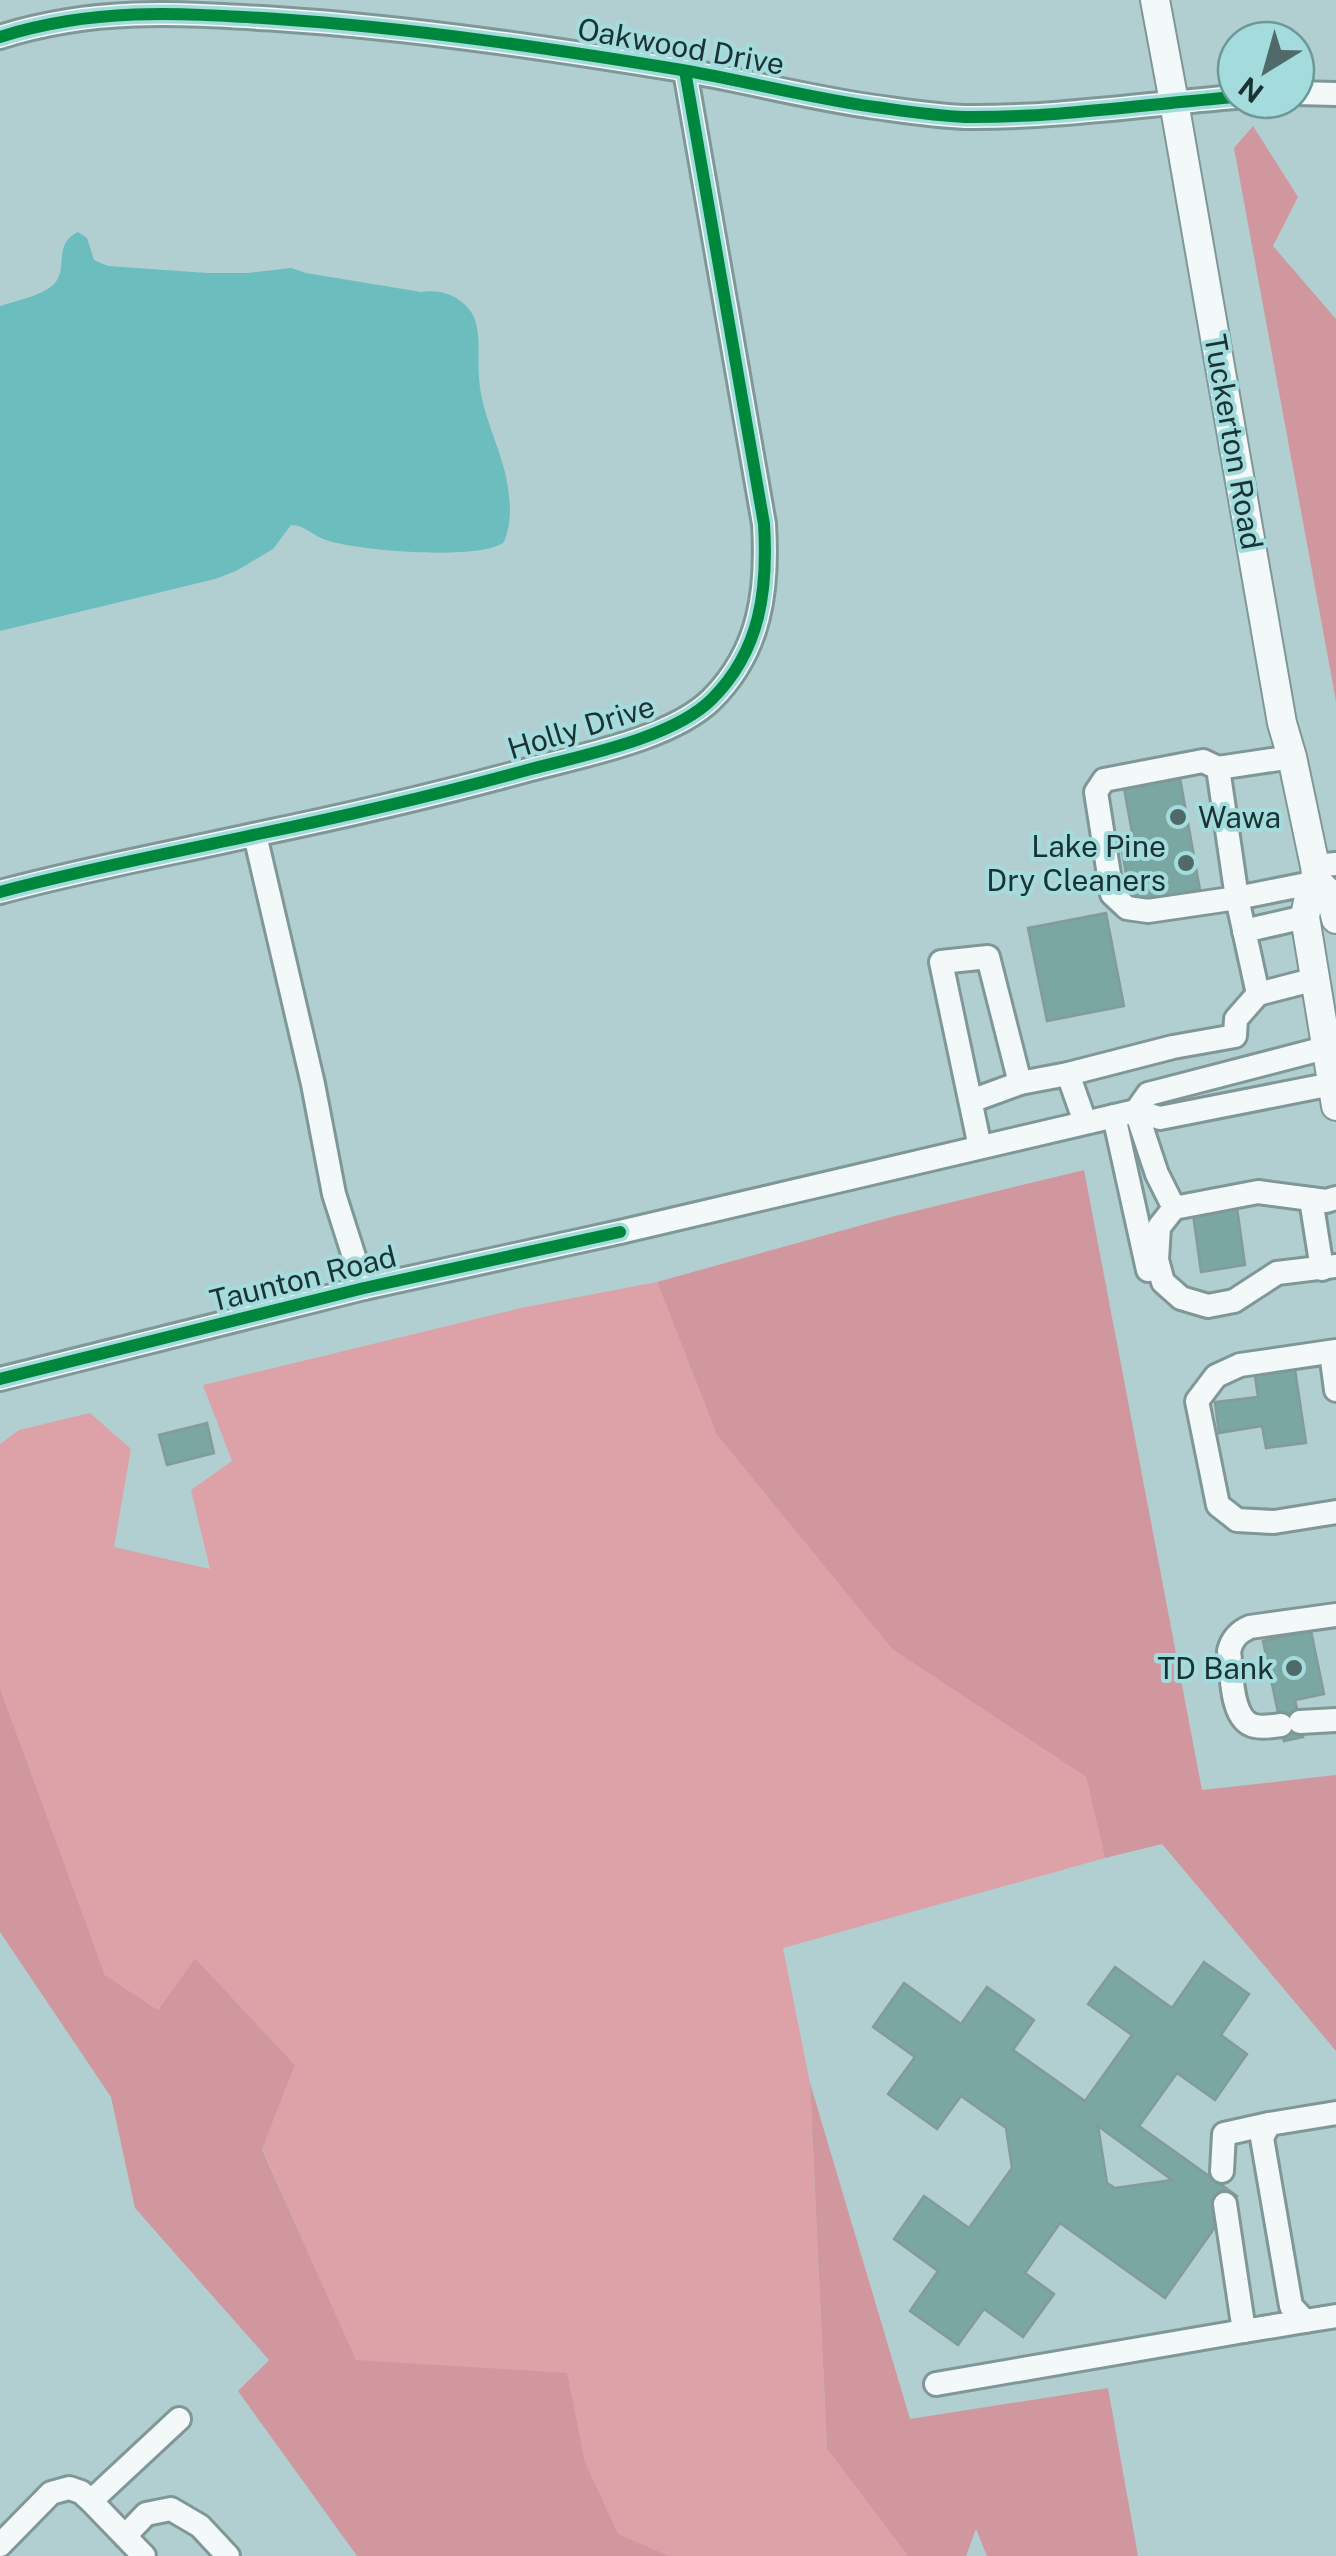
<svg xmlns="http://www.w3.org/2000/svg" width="1336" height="2556" font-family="'Public Sans',sans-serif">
<rect width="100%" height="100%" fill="#b1cfd0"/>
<path fill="#dca2a8" d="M657,1282l60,153 175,214 194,128 19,81 -322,90 27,135 17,366 81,107h-239l-51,-21 -33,-73 -19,-88 -210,-13 -94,-213 33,-83 -100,-107 -37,52 -53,-35 -105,-287v-244l19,-14 71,-17 41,36 -17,98 96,22 -19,-79 41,-29 -29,-76 318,-77z"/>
<g fill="#d1979e">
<path d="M1253,126l45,71 -25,49 63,73v382l-102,-553z"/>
<path d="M1084,1170l118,620 134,-15v276l-174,-207 -57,14 -19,-81 -194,-128 -175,-214 -60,-153 234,-65z"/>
<path d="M0,1688l105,287 53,35 37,-52 100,107 -33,84 94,211 211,13 18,89 33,72 51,22h-312l-119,-165 31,-31 -134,-152 -24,-111 -111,-165z"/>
<path d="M810,2083l100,336 198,-31 30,168h-151l-11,-27 -10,27h-58l-81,-107z"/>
</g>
<path fill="#6bbdbe" d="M78,232l9,6 7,22 14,6 99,7h41l43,-5 15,5 115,19c17,-3 36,2 48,17 14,17 8,47 10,68 2,41 27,78 30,119 2,16 1,31 -5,46 -22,19 -148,9 -178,-2 -13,-4 -21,-15 -35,-15l-18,24 -37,22 -21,8 -215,52v-325c14,-4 46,-12 55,-23 13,-16 -2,-39 23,-51z"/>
<g fill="#7aa7a2" stroke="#839b99" stroke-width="2.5" fill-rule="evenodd">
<path d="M1180,778l20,112 -69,12 -9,-51 13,-2 -11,-61z"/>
<path d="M1106,913l18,93 -77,15 -19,-93z"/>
<path d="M1237,1208l8,57 -44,7 -8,-58z"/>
<path d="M1294,1363l12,80 -40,5 -4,-22 -43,7 -4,-31 43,-5 -4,-28z"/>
<path d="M207,1423l7,30 -47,12 -8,-30z"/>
<path d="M1311,1631l13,63 -29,6 8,37 -19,4 -21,-100z"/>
<path d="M1204,1962l45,32 -28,41 26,19 -32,46 -38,-27 -38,53 98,70 -72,102 -105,-75 -35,50 29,21 -31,43 -39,-28 -26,36 -48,-34 28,-40 -44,-32 30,-43 45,32 43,-60 -6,-40 -45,-32 -24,33 -49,-35 27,-37 -42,-30 31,-44 57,41 26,-37 47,33 -21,30 72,51 47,-66 -44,-31 27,-37 57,41zM1098,2126l74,54 -57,8 -8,-5z"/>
</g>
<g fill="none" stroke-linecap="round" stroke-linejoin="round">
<defs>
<g id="minor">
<path d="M0,37c95,-30 179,-24 277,-18 136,9 270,29 405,51 64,11 128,28 193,37 29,4 60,9 90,10 90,1 181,-13 271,-20"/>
<path d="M1296,93l40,1"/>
<path d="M1292,757l-74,11 19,130 80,-16"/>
<path d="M1218,768l-15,-7 -99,19 -8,12 16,102 15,14 21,3 89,-13 21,96"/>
<path d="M255,835l58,249 21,110 30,94"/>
<path d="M1315,866l21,-2"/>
<path d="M0,892c85,-23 172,-39 258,-58 92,-19 182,-40 273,-65 53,-14 142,-31 181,-70 49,-49 56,-110 52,-175l-79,-453"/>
<path d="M1244,931l61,-14"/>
<path d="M1068,1074l105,-27 62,-11 1,-17 22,-25 58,-15"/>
<path d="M971,1101l49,-18"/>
<path d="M1136,1111l12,-17 177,-46"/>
<path d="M1136,1111l21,63 17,34"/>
<path d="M1114,1116l34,154"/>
<path d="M980,1147l-39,-185 47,-5 32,126 48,-9 17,48"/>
<path d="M1336,1198l-10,3 -68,-9 -84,16 -15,19 -2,33 6,22 18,16 27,8 26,-5 43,-28 59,-7"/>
<path d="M1311,1199l11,70"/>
<path d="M1336,1351l-96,14 -24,11 -19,25 21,104 19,15 37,2 62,-10"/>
<path d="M1331,1352l5,38"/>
<path d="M0,1379l364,-91 256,-56 516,-121 24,7 172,-34"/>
<path d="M1300,1722l36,-2"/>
<path d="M1281,1725c-8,1 -18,3 -26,1 -25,-5 -23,-54 -26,-75 3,-12 9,-19 21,-24l86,-12"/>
<path d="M1336,2113l-67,11 -7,14 29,168 14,15 31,-5"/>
<path d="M1222,2171l2,-37 45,-10"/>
<path d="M1225,2204l19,127 61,-10"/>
<path d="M936,2384l308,-53"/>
<path d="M91,2501l88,-82"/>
<path d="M125,2536l21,-22 25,-5 29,17 28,30"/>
<path d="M0,2545l51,-52 18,-5 12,4 10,9 53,55"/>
</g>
<g id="major">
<path d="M1155,0l19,102 108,621 10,34 23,109 2,16 -9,19 -3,16 31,189"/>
<path d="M1317,882l13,12 6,25"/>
</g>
</defs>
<use href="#minor" stroke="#7f9797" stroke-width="28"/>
<use href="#major" stroke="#7f9797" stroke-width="32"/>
<use href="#minor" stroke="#f3f8f8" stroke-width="22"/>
<use href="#major" stroke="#f3f8f8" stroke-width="28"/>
<defs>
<g id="cycleway">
<path d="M0,37c95,-30 179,-24 277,-18 136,9 270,29 405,51 64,11 128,28 193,37 29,4 60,9 90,10 90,1 181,-13 271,-20"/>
<path d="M0,892c85,-23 172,-39 258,-58 92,-19 182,-40 273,-65 53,-14 142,-31 181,-70 49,-49 56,-110 52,-175l-79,-453"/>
<path d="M0,1379l364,-91 256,-56"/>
</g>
</defs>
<use href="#cycleway" stroke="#a4dcdd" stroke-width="19"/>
<use href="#cycleway" stroke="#00873e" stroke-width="12"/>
</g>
<g fill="#506969" stroke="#a4dcdd" stroke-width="4">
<circle cx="1178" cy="817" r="10"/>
<circle cx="1186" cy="863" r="10"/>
<circle cx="1294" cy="1668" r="10"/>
</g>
<g text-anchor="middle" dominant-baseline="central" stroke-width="8" stroke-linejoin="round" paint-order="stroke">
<g font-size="30" fill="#1b3232" stroke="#a4dcdd">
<text transform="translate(681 46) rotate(10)">Oakwood Drive</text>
<text transform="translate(1234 442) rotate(80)">Tuckerton Road</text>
<text transform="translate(581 727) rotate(-17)">Holly Drive</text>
<text transform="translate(303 1278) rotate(-14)">Taunton Road</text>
</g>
<g font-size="30" fill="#1b3232" stroke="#a4dcdd" text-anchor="end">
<text x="1198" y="817" text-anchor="start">Wawa</text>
<text x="1166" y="846">Lake Pine<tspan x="1166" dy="34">Dry Cleaners</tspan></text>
<text x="1274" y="1668">TD Bank</text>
</g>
</g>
<g transform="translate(1266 70) rotate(217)"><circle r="48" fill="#a4dcdd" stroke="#6d9899" stroke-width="2.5"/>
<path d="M0-8L18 38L0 25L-18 38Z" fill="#506969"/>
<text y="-15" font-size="28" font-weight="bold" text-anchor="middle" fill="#1b3232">N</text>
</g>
</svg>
